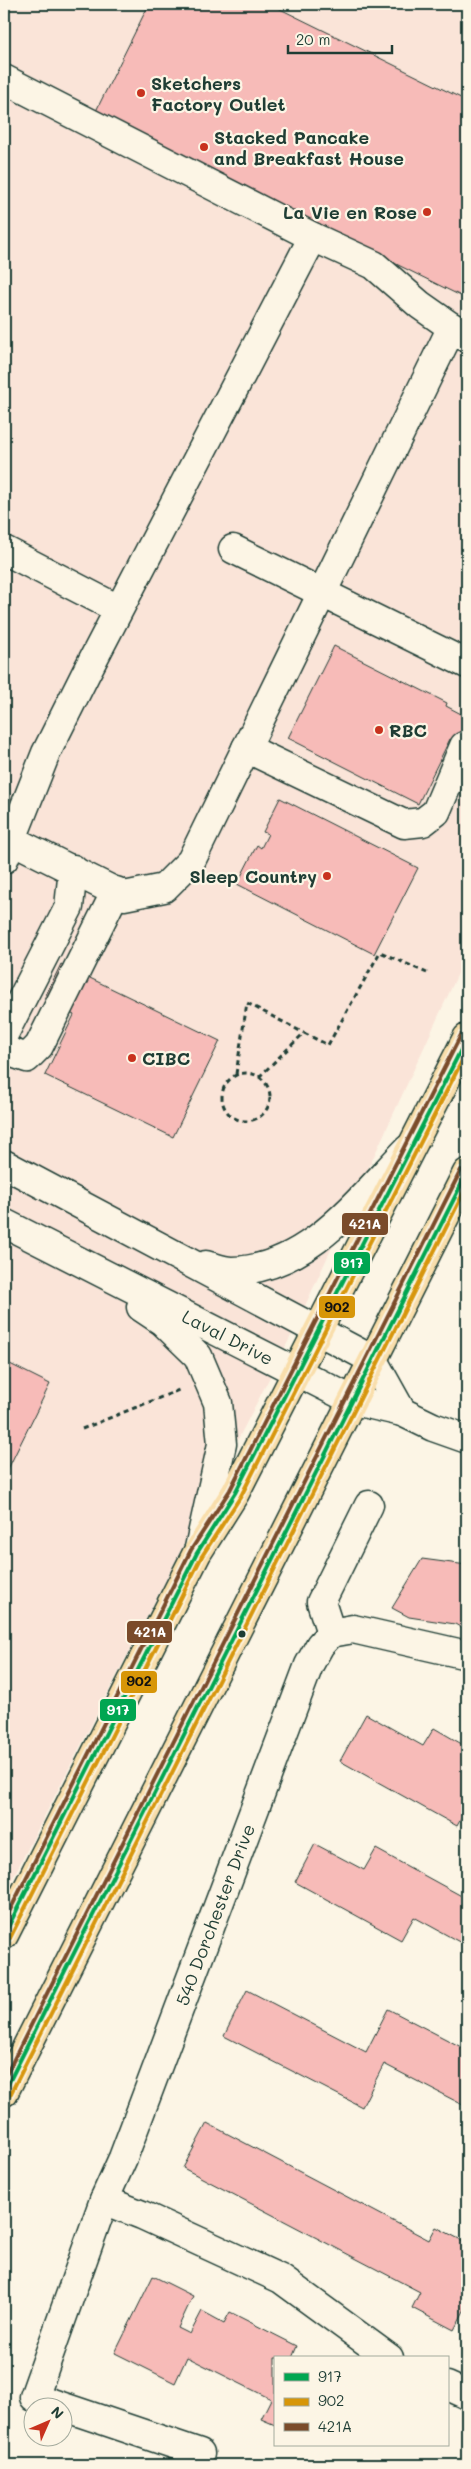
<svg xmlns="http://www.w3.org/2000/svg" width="471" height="2469" font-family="Mali,sans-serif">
<rect width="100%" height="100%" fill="#fcf5e5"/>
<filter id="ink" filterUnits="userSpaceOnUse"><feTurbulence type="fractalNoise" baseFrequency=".02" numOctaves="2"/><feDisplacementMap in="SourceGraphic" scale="10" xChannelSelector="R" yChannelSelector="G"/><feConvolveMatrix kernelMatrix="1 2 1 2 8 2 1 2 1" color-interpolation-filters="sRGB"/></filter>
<g filter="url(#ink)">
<path fill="#fae4d8" d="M4,4h453l10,5v945l-174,378 -289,563z"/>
<g fill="#f7bbb8" stroke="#1f3d34">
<path d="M149,4h121l197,97v198l-373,-184z"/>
<path d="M334,646l113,57 -1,3 17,9 -2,3 6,4v26l-17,-9 -32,65 -130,-66z"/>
<path d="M280,798l138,70 -44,86 -137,-70 20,-39 4,3 7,-14 -5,-2z"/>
<path d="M61,964l159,77 -47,96 -128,-62 29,-60 -30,-16z"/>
<path d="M4,1361l46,23 -46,93z"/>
<path d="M422,1559l45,6v66l-12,-7 -46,-7 -17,-9z"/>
<path d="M366,1714l57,32 11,-18 33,19v61l-10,18 -117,-65z"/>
<path d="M315,1844l49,26 12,-21 91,50v42l-2,4 -51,-28 -13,23 -106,-58z"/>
<path d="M247,1990l119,62 22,-43 79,41v57l-83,-43 -22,43 -138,-71z"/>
<path d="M207,2123l222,117 7,-13 31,16v62l-13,25 -42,-22 8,-16 -237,-124z"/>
<path d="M153,2276l40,20 -15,32 12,6 12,-23 22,12 6,-11 67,34 -5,12h-17v67l-14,-6 10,-20 -84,-42 -12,26 -60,-30z"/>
</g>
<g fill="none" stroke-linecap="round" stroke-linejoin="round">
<defs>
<g id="minor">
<path d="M4,79l309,158 61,28 46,40 47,33"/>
<path d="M233,549l234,115"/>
<path d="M4,550l114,59"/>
<path d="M246,748l158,76 19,-2 13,-10 28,-66"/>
<path d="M12,840l112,56 40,-8 27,-27 261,-534"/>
<path d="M4,859l42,-106 40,-80 227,-436"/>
<path d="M4,1034l65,-127 4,-38"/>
<path d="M4,1048v2l23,8 12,-12 77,-155"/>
<path d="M4,1164l369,196 29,52 -48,-11 -350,-178"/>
<path d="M206,1265c8,2 18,6 26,6 77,-2 127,-72 176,-122"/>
<path d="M141,1307l21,14 36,35 20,47 4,41 -23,104"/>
<path d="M402,1412l31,15 34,12"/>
<path d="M331,1633l-10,-31 48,-97"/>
<path d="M104,2200l-70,197 166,56"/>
<path id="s1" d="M389,2358l-108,-79 -139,-64 -38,-15 19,-42 186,-493 11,-20 11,-12 22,-4 114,26"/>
<path d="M447,2386l20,9"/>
</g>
<g id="major">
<path d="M4,1935l193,-382 38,-60 232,-455"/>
<path d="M4,2092l463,-919"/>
</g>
</defs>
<use href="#minor" stroke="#1f3d34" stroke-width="31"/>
<use href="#major" stroke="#1f3d34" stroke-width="31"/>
<g stroke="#1f3d34" stroke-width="3" stroke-dasharray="5 4" stroke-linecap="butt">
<path d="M4,898l4,-8"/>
<circle cx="246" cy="1097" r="24"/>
<path d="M236,1074l11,-71 57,30"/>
<path d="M259,1077l45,-44 24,12 52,-93 47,21"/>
<path d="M82,1429l97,-39"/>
</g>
<use href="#minor" stroke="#fcf5e5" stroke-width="28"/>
<use href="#major" stroke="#f9deab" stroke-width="28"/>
<defs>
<g id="bus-1">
<path d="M4,1935l193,-382 38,-60 232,-455"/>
<path d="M4,2092l463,-919"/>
</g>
<g id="bus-2">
<path d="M10,1938l192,-382 39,-60 226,-445"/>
<path d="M10,2095l457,-909"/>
</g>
<g id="bus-3">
<path d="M4,1922l187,-372 39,-60 231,-455"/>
<path d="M4,2079l457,-909"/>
</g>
</defs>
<use href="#bus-1" stroke="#fcf5e5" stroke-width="8"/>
<use href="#bus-2" stroke="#fcf5e5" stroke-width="8"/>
<use href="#bus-3" stroke="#fcf5e5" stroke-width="8"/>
<use href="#bus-1" stroke="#00a651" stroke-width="4"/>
<use href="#bus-2" stroke="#d79608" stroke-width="4"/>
<use href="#bus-3" stroke="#7a4b2a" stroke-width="4"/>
</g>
</g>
<g fill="#c8321e" stroke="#fcf5e5" stroke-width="2">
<circle cx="141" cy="93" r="5"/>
<circle cx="204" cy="147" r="5"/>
<circle cx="427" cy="212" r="5"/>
<circle cx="379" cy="730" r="5"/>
<circle cx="327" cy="876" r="5"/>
<circle cx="132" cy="1058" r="5"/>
</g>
<circle fill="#1f3d34" stroke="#fcf5e5" stroke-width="2" cx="242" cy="1634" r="4.5"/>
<g text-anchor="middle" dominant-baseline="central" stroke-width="4.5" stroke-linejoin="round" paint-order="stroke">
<g font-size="18" font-weight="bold" fill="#1f3d34" stroke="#fcf5e5" text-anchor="start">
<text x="151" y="83">Sketchers<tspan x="151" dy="21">Factory Outlet</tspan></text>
<text x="214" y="137">Stacked Pancake<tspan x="214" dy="21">and Breakfast House</tspan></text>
<text x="417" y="212" text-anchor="end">La Vie en Rose</text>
<text x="389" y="730">RBC</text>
<text x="317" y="876" text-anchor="end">Sleep Country</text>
<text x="142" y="1058">CIBC</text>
</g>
<g font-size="18" fill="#1f3d34" stroke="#fcf5e5">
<text transform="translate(228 1337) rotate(27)">Laval Drive</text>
<text stroke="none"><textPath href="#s1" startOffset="634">540 Dorchester Drive</textPath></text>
</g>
</g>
<g stroke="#fcf5e5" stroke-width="2">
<rect x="341" y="1212" width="48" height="24" rx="5" fill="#7a4b2a"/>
<rect x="333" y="1251" width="38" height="24" rx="5" fill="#00a651"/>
<rect x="318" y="1295" width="38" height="24" rx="5" fill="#d79608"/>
<rect x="126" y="1620" width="47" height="24" rx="5" fill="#7a4b2a"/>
<rect x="120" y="1670" width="38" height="24" rx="5" fill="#d79608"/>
<rect x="99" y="1698" width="38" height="24" rx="5" fill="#00a651"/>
</g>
<g font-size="14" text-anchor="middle" font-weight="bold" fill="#fff">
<text x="365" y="1229">421A</text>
<text x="352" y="1268">917</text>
<text x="150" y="1637">421A</text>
<text x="118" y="1715">917</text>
</g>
<g font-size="14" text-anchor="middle" font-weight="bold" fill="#111">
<text x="337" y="1312">902</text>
<text x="139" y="1686">902</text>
</g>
<rect width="471" height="2469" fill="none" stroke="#fcf5e5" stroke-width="20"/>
<rect x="10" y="10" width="451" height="2449" fill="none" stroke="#1f3d34" stroke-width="2" filter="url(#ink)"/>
<rect x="274" y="2356" width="175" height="90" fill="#fcf5e5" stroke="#a4ab9e"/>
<rect x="284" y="2373" width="25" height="8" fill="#00a651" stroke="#a4ab9e"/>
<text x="318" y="2382" font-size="15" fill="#1f3d34">917</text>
<rect x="284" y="2398" width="25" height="8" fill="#d79608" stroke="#a4ab9e"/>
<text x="318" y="2406" font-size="15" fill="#1f3d34">902</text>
<rect x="284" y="2423" width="25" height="8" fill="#7a4b2a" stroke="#a4ab9e"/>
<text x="318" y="2432" font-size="15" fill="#1f3d34">421A</text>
<g transform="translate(48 2422) rotate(45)"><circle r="24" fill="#fcf5e5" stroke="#a4ab9e"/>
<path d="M0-4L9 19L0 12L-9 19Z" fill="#c8321e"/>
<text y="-8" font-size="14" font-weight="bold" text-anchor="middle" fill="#1f3d34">N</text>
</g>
<path d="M288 45v8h104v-8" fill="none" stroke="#1f3d34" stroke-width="2.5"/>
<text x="296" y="45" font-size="15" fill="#1f3d34" stroke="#fcf5e5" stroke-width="4" paint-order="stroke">20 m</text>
</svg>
